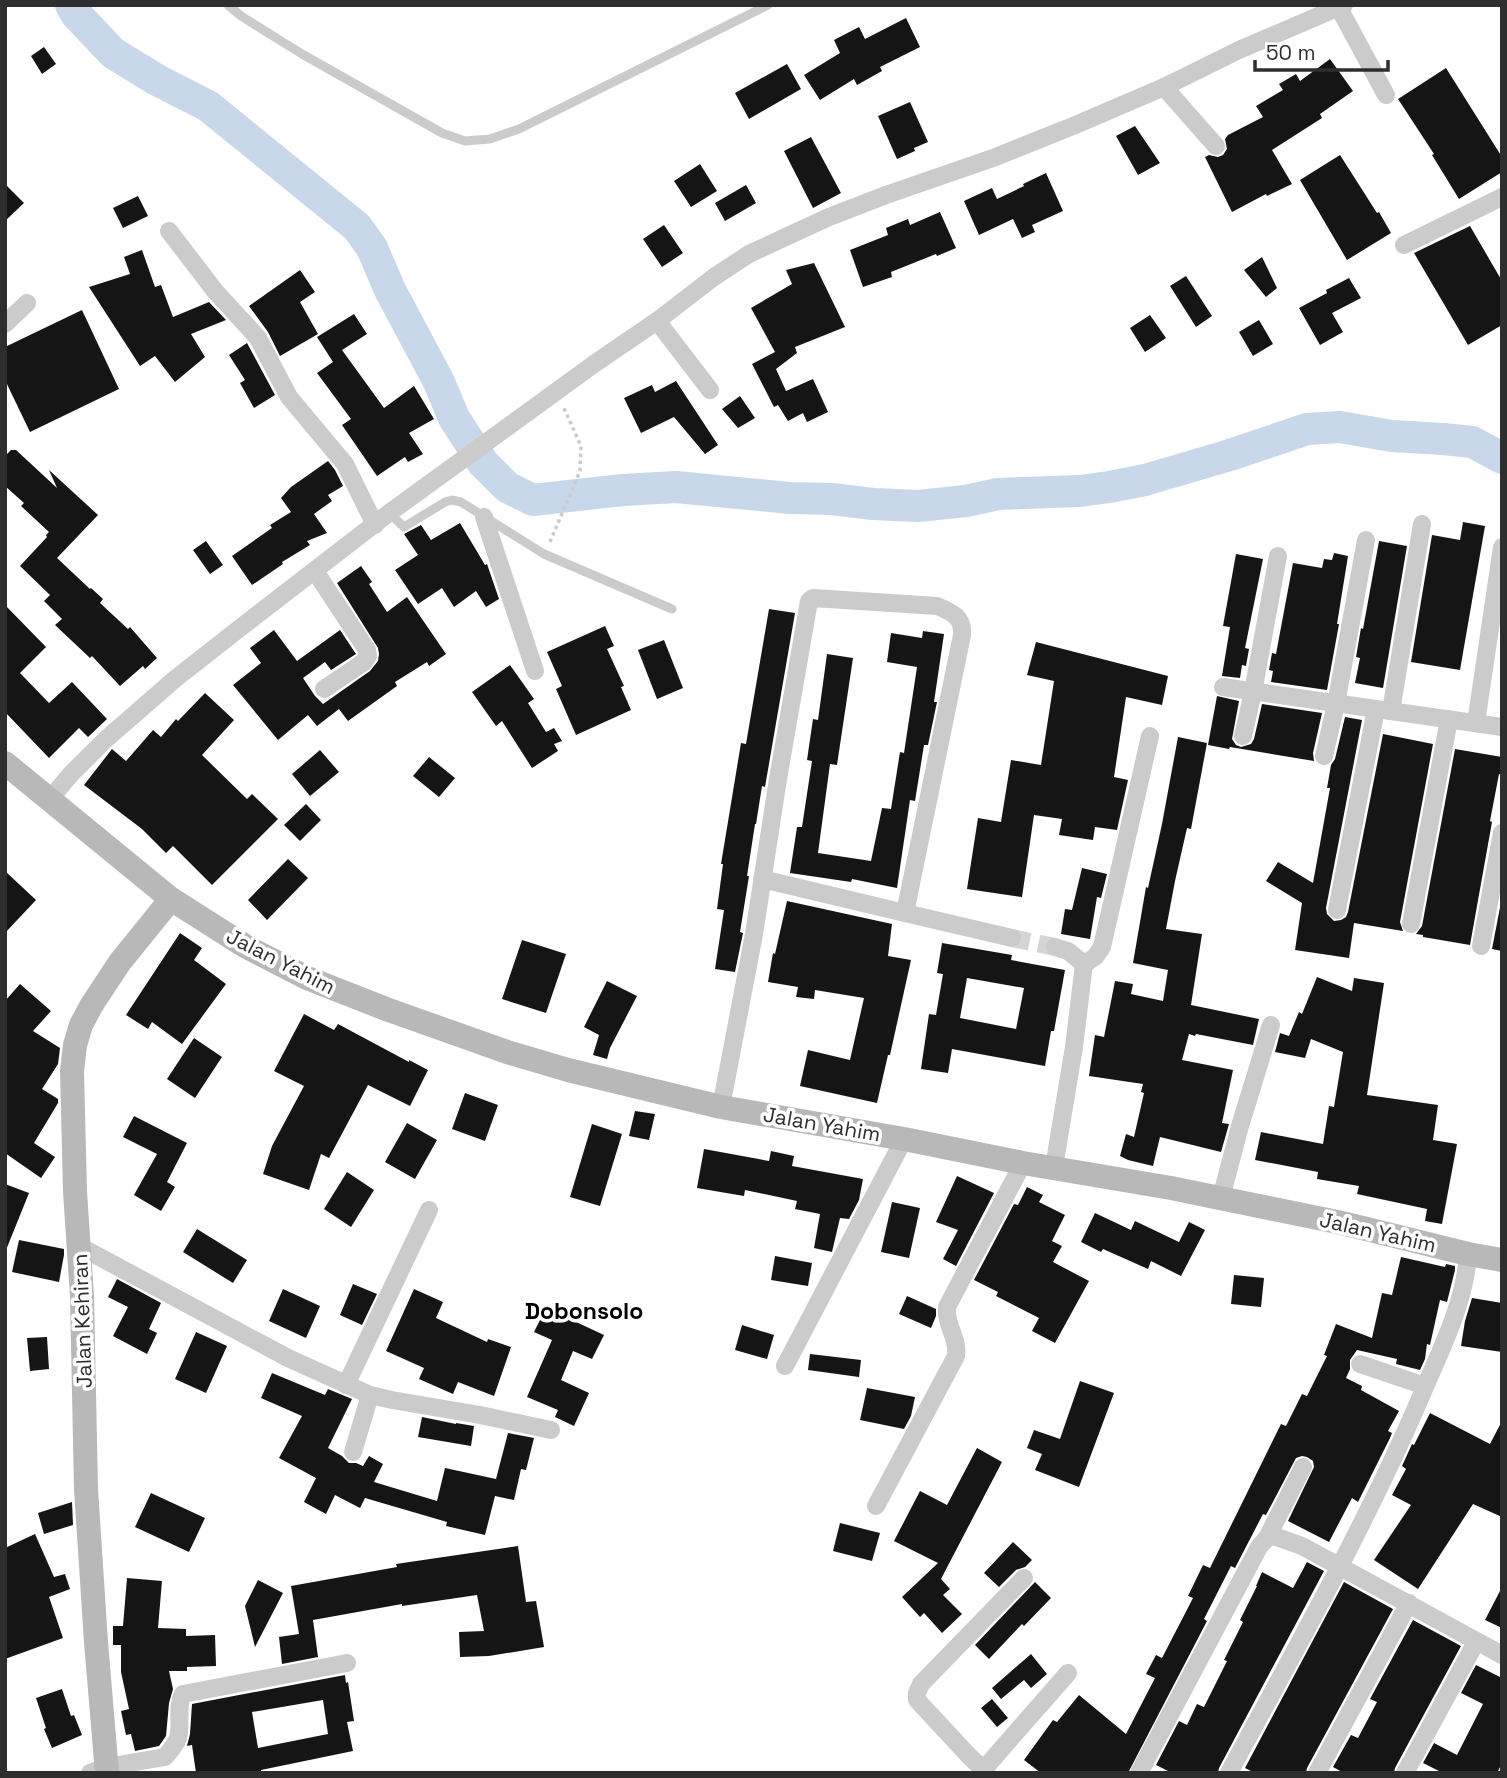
<svg xmlns="http://www.w3.org/2000/svg" width="1507" height="1778" font-family="'Space Grotesk',sans-serif">
<rect width="100%" height="100%" fill="#fff"/>
<g fill="none" stroke-linecap="round" stroke-linejoin="round">
<path stroke="#c9d7ea" stroke-width="32" d="M71,5l5,9 37,39 44,27 51,26 149,121 15,21 18,42 49,92 15,36 29,45 24,24 26,13 90,-10 53,-3 114,11 42,1 41,5 45,2 48,-5 32,-7 82,-3 29,-4 36,-7 85,-25 77,-26 33,-2 52,9 51,3 29,3 30,16"/>
</g>
<g fill="#151515" fill-rule="evenodd">
<path d="M906,18l14,29 -40,20 2,4 -25,14 -3,-6 -34,21 -16,-25 36,-22 -6,-13 25,-13 6,12z"/>
<path d="M44,47l12,17 -14,10 -11,-18z"/>
<path d="M1330,59l23,32 -33,23 2,4 -50,32 20,34 -25,12 -1,-2 -34,18 -27,-55 4,-2 9,2 5,-2 4,-6 -2,-10 3,-4 35,-18 -7,-11 27,-16 -4,-6 17,-10 4,7z"/>
<path d="M787,64l14,25 -52,30 -14,-26z"/>
<path d="M1446,68l56,89v15l-43,27 -27,-44 2,-1 -36,-55z"/>
<path d="M910,102l18,40 -14,6 1,3 -18,8 -19,-43z"/>
<path d="M1135,126l25,37 -22,12 -22,-39z"/>
<path d="M811,137l30,56 -28,15 -29,-57z"/>
<path d="M1340,155l37,58 2,-1 12,21 -44,27 -47,-80z"/>
<path d="M700,164l17,27 -26,16 -17,-26z"/>
<path d="M1046,173l17,38 -31,14 3,7 -13,6 -9,-19 -34,16 -15,-34 28,-13 5,11 27,-13 -1,-2z"/>
<path d="M5,184l19,19 -19,18z"/>
<path d="M746,185l10,18 -31,18 -10,-18z"/>
<path d="M138,196l10,20 -25,12 -10,-20z"/>
<path d="M940,212l16,36 -19,8 -1,-2 -45,18 1,5 -29,10 -13,-37 38,-15 -2,-7 22,-9 2,6z"/>
<path d="M664,225l19,28 -21,14 -19,-28z"/>
<path d="M1470,226l32,55v44l-34,20 -54,-92z"/>
<path d="M142,250l13,37 6,-2 12,32 36,-15 17,18 -35,14 14,23 -30,25 -20,-26 -15,10 -51,-79 41,-13 -6,-17z"/>
<path d="M1262,257l15,31 -11,9 -22,-27z"/>
<path d="M814,263l31,64 -50,20 2,6 -21,16 10,22 27,-12 15,33 -21,10 -4,-9 -15,8 -10,-16 -4,2 -22,-43 23,-12 -24,-44 41,-24 -6,-14z"/>
<path d="M300,270l15,22 -15,10 18,32 -38,22 -12,-24 -19,-26z"/>
<path d="M1186,276l26,40 -16,11 -26,-41z"/>
<path d="M1349,278l12,20 -29,15 11,19 -23,13 -21,-37 28,-15 -1,-3z"/>
<path d="M82,310l37,79 -89,43 -25,-52v-33z"/>
<path d="M354,314l13,20 -25,16 42,58 30,-22 20,33 -25,14 14,21 -15,8 -3,-5 -28,19 -35,-51 9,-6 -34,-46 16,-11 -16,-25z"/>
<path d="M1150,315l16,23 -21,14 -15,-24z"/>
<path d="M1259,320l14,24 -20,12 -14,-24z"/>
<path d="M247,343l28,52 -21,13 -14,-25 5,-3 -16,-25z"/>
<path d="M676,381l42,64 -13,9 -31,-37 -33,16 -17,-35 28,-13 3,7z"/>
<path d="M740,396l15,22 -17,10 -16,-19z"/>
<path d="M11,450h5l41,38 -8,-18 49,45 -41,43 33,31 1,-1 12,11 -3,4 28,26 2,-2 27,31 -12,11 -2,-3 -23,20 -28,-30 -2,2 -35,-33 7,-6 -18,-18 6,-6 -30,-29 27,-29 -1,-2 3,-3 -28,-26 3,-3 -19,-17v-30z"/>
<path d="M328,461l7,9 8,16 -15,9 4,6 -18,13 13,19 -20,8 3,4 -28,17 1,2 -31,21 -20,-29 40,-28 -2,-3 21,-13 -10,-14 10,-11z"/>
<path d="M1463,522l22,4 -25,144 -49,-8 21,-127 28,5z"/>
<path d="M460,523l25,42 2,-1 12,35 -13,8 -10,-16 -22,16 -12,-19 -24,16 -23,-34 23,-15 -14,-21 17,-9 10,15z"/>
<path d="M206,541l17,24 -13,9 -17,-24z"/>
<path d="M1379,541l28,5 -24,142 -28,-5 5,-25 -4,-1 5,-29 2,1z"/>
<path d="M1334,553l14,3 -11,68h2l-12,66 -56,-8 2,-11 -4,-1 3,-17 4,1 17,-91 29,5 2,-9 8,1z"/>
<path d="M1236,554l27,5 -18,89 4,1 -3,17 -4,-1 -2,13 -18,-2 8,-49 -7,-1z"/>
<path d="M361,566l11,16 -3,2 18,28 20,-15 39,57 -17,12 -2,-4 -32,20 2,4 -49,35 -9,-12 -22,17 -9,-11 -30,25 -45,-55 28,-22 -11,-15 24,-18 23,31 43,-31 16,24 -25,16 -6,-8 -22,16 12,18 8,8 47,-33 8,-10 1,-7 -1,-6 -41,-65z"/>
<path d="M5,605l41,42 -26,26 29,30 23,-21 35,37 -19,18 -9,-9 -30,30 -44,-46z"/>
<path d="M769,609l26,4 -30,174 -3,-1 -6,38h-1l-8,52h2l-9,56 3,1 -8,39 -20,-3 9,-59 -7,-1 6,-45h-2l20,-121 5,1z"/>
<path d="M605,626l9,20 -7,3 17,37 -3,1 10,23 -55,25 -20,-46 6,-3 -15,-34z"/>
<path d="M923,631l21,3 -10,68h3l-9,43h-4l-9,56 -5,-1 -13,88 -45,-9 -1,3 -61,-9 7,-46h5l10,-66 -5,-1 6,-41 5,1 9,-66 26,4 -16,107 -7,-1 -12,89 53,8 11,-53 9,1 9,-57 4,1 13,-86 -30,-5 4,-29 31,5z"/>
<path d="M664,640l19,48 -26,11 -19,-49z"/>
<path d="M1036,642l132,34 -6,29 -36,-8 -12,80 14,3 -11,50 -22,-3 -2,13 -34,-5 3,-16 -28,-4 -12,82 -55,-8 11,-71 23,4 10,-62 30,5 13,-84 -27,-6z"/>
<path d="M510,665l24,34 -6,4 18,29 8,-4 8,13 -8,3 4,7 -26,17 -30,-47 -6,5 -24,-34z"/>
<path d="M205,693l29,27 -32,35 45,44 5,-5 26,25 -66,66 -39,-39 -7,7 -24,-24 -58,-44 28,-36 14,12 27,-31 8,7 15,-18 2,2z"/>
<path d="M1217,696l22,5 -7,38 4,6 5,2 10,-3 3,-5 8,-35 60,9 -9,40 1,8 -84,-14 -1,2 -21,-4z"/>
<path d="M1345,717l17,3 -36,188 1,6 7,7 7,-1 5,-3 2,-5 35,-178 50,10 -33,178 3,9 -49,-8 -5,35 -54,-8 7,-47 -36,-22 12,-19 35,21 17,-95h-3l4,-23 4,-6z"/>
<path d="M1178,737l29,6 -16,86 -4,-1 -12,53 -9,48 36,5 -11,71 68,14 -6,26 -57,-11 -1,2 -6,-2 -7,26 51,10 -11,53 7,1 -8,28 -61,-15 -7,29 -25,-6 -8,-4 6,-22 8,3 10,-44 -3,-1 2,-8 -54,-8 6,-41 9,2 11,-56 18,3 -2,10 32,7 5,-31 -35,-7 13,-76 2,1 14,-64z"/>
<path d="M1455,749l47,8v18l-3,-1 -9,47 2,1 -22,123 -47,-8v-2l-7,-1 6,-8z"/>
<path d="M320,750l19,22 -29,24 -18,-22z"/>
<path d="M429,757l26,21 -16,19 -26,-21z"/>
<path d="M306,804l15,16 -21,21 -16,-16z"/>
<path d="M288,859l20,19 -41,42 -19,-20z"/>
<path d="M1082,868l25,6 -6,24 -4,-1 -7,42 -29,-5 4,-25 7,1z"/>
<path d="M5,871l31,29 -31,33z"/>
<path d="M1502,897v54l-10,-2z"/>
<path d="M787,901l105,23 -4,32 23,4 -21,95h-2l-11,48 -77,-17 8,-36 42,10 14,-62 -49,-8 -1,9 -18,-2 2,-10 -30,-5 5,-29 2,1z"/>
<path d="M180,933l22,15 -8,12 32,24 -44,60 -30,-22 -4,7 -22,-14z"/>
<path d="M522,940l44,14 -20,59 -44,-14z"/>
<path d="M942,943l70,12 -1,5 54,10 -11,61h-3l-6,35 -93,-17 -4,24 -27,-4 8,-55 7,1 7,-41 -6,-1zM967,978l57,10 -8,41 -56,-11z"/>
<path d="M1317,977l35,14 2,-13 30,5 -17,112 71,10 -5,35 24,4 -15,80 -17,-3 2,-12 -70,-15 2,-8 -42,-7 1,-7 -63,-12 6,-28 62,12 6,-38 5,1 9,-55 -32,-13 -6,19 -30,-6 5,-19 9,3 10,-24 3,2z"/>
<path d="M607,981l30,15 -27,52 -3,11 -14,-4 6,-20 -15,-8z"/>
<path d="M20,984l31,27 -18,20 27,17 -2,16 -16,25 16,10v4l-24,40 21,14 -14,21 -36,-25v-152z"/>
<path d="M304,1014l30,16 4,-6 71,38v-2l19,10 -18,36 -42,-21 -39,73 -8,-4 -12,36 -46,-16 9,-28 32,-60 -30,-15z"/>
<path d="M194,1038l28,19 -27,41 -28,-19z"/>
<path d="M465,1093l33,12 -13,36 -33,-12z"/>
<path d="M635,1111l20,3 -6,26 -20,-4z"/>
<path d="M134,1116l53,27 -20,39 8,5 -14,24 -27,-16 23,-41 -34,-17z"/>
<path d="M407,1123l30,17 -22,39 -30,-17z"/>
<path d="M592,1124l30,10 -22,72 -30,-9z"/>
<path d="M704,1149l65,12 2,-10 23,5 -2,10 71,13 -4,21 -10,19 -9,-1 -8,34 -18,-4 6,-34 -25,-5 2,-8 -52,-11 -1,6 -47,-8z"/>
<path d="M347,1172l27,18 -23,37 -27,-18z"/>
<path d="M957,1176l37,17 -38,73 -13,-7 15,-29 -22,-8z"/>
<path d="M5,1184l24,9 -23,57h-1z"/>
<path d="M1027,1187l16,8 -4,7 26,13 -13,26 10,5 -9,16 36,19 -34,62 -23,-12 7,-13 -43,-22 2,-4 -24,-12 40,-76 4,1z"/>
<path d="M892,1202l28,6 -11,50 -28,-6z"/>
<path d="M1095,1213l36,17 4,-9 44,21 10,-20 16,8 -24,46 -30,-15 -3,8 -45,-20 -2,3 -20,-10z"/>
<path d="M197,1229l50,31 -14,23 -50,-31z"/>
<path d="M19,1240l45,9v6l-5,27 -47,-10z"/>
<path d="M775,1256l37,7 -4,23 -37,-6z"/>
<path d="M1401,1257l44,10 1,-3 9,2v4l-8,32 -7,-2 -10,45 -3,-1 -2,15 -5,11 -24,-6 1,-5 -40,-9 -7,10v9l-4,9 16,8 -1,4 38,21 -11,20 4,2 -2,5 -32,64 -6,-4 -23,44 -41,-21 26,-54 -1,-6 -6,-4 -5,-1 -6,2 -30,57 -3,-1 -28,54 -4,-2 -27,53 3,2 -79,152h-87l-17,-13 29,-40 4,2 22,-27 47,39 29,-56 -9,-4 10,-19 6,3 31,-60 -5,-2 15,-31 7,3 71,-144 5,2 16,-32 5,2 20,-40 -3,-1 12,-31 36,14 10,-45 10,2z"/>
<path d="M1234,1275l30,3 -3,29 -30,-3z"/>
<path d="M117,1279l44,24 -12,26 8,4 -10,21 -34,-18 15,-29 -20,-10z"/>
<path d="M353,1284l24,10 -15,31 -22,-10z"/>
<path d="M283,1289l37,17 -14,32 -37,-17z"/>
<path d="M414,1289l29,13 -7,16 51,24 1,-3 23,8 -17,49 -36,-14 -5,12 -34,-15 5,-11 -38,-17z"/>
<path d="M907,1296l29,13v7l-5,12 -32,-14z"/>
<path d="M1472,1298l30,5v49l-41,-6 4,-25z"/>
<path d="M546,1308l58,27 -12,24 -19,-8 -12,29 28,13 -15,33 -19,-9 3,-7 -31,-13 25,-57 -18,-8z"/>
<path d="M742,1325l32,10 -7,24 -32,-9z"/>
<path d="M196,1332l31,14 -21,47 -31,-14z"/>
<path d="M47,1337l2,32 -19,2 -3,-33z"/>
<path d="M810,1354l51,6 -2,17 -51,-7z"/>
<path d="M272,1373l53,22 3,-6 24,10 -24,49 14,8 7,7h7l7,3 6,-10 14,8 -9,18 63,19 8,-33 51,11 12,-46 26,5 -8,32 -5,-1 -7,31 -19,-4 -10,39 -39,-9 1,-4 -82,-24 -5,10 -25,-13 -9,19 -22,-12 12,-24 -37,-20 23,-42 -41,-18z"/>
<path d="M1080,1381l34,12 -35,94 -44,-17 7,-16 -15,-6 7,-18 26,9z"/>
<path d="M867,1388l48,9 -4,19 -7,13 -44,-9z"/>
<path d="M1430,1413l60,31 12,-23v96l-29,-13 -55,85 -44,-29 37,-55 -19,-10 14,-26 -4,-3 10,-22 2,1z"/>
<path d="M422,1417l34,7v-1l18,3 -3,20 -53,-9z"/>
<path d="M977,1448l25,14 -61,117 9,10 -7,6 19,19 -20,19 -18,-20 -4,4 -18,-20 36,-34 -44,-22 26,-50 27,14z"/>
<path d="M151,1493l54,25 -16,34 -54,-25z"/>
<path d="M72,1502l1,23 -29,9 -6,-21z"/>
<path d="M840,1523l40,10 -8,28 -39,-10z"/>
<path d="M35,1534l19,43 11,-3 5,15 -21,8 14,41 -58,21v-111z"/>
<path d="M1013,1542l19,18 -7,7 -9,3 -17,17 -15,-14z"/>
<path d="M518,1546l8,56 10,-1 8,46 -55,9 -29,1 -1,-25 25,-1 -7,-36 -75,11v-2l-89,16 5,37 -36,7 -3,-27 20,-3 -8,-48 106,-19 -1,-3z"/>
<path d="M1307,1562l17,9 -105,197 -1,5h-46l-16,-8 23,-44 8,4 10,-21 7,3 23,-46 -3,-1 19,-38 -3,-2 17,-34h-1l6,-14 31,16z"/>
<path d="M127,1578l35,3 -4,47 28,1v7l29,-1 1,31 -29,1v4h-18l4,18 -4,14 -3,33 -7,10 -24,5 -4,-17 -5,1 -5,-24 8,-2 -8,-37v-27h-8v-19h10z"/>
<path d="M258,1580l25,13 -28,54 -10,-41z"/>
<path d="M1035,1582l16,16 -27,28 -2,-2 -33,35 -14,-14z"/>
<path d="M1344,1582l49,27 -86,159 -1,5h-51l-10,-5z"/>
<path d="M1502,1587v41l-17,-8z"/>
<path d="M1413,1620l48,26 -66,122 -1,5h-50l-11,-6 18,-32 7,3 19,-36 -7,-3z"/>
<path d="M1031,1654l16,20 -16,14 -7,-8 -23,19 -9,-11z"/>
<path d="M1476,1665l26,13v85l-5,10h-54l-20,-10 11,-20 23,12 26,-51 -22,-11z"/>
<path d="M345,1675l1,8 2,-1 6,39 -7,1 6,29 -92,19v3h-65l-4,-28 -5,1 3,-12 2,-30zM323,1700l5,34 -70,14 -6,-36z"/>
<path d="M62,1689l9,27 3,-1 8,20 -30,13 -8,-19 2,-1 -10,-30z"/>
<path d="M992,1699l16,19 -11,9 -16,-19z"/>
</g>
<g fill="none" stroke-linecap="round" stroke-linejoin="round">
<path stroke="#d5d5d5" stroke-width="18" stroke-dasharray="18 9" stroke-linecap="butt" d="M1012,938l43,9"/>
<path stroke="#cbcbcb" stroke-width="3.5" stroke-dasharray="3.5 3.5" stroke-linecap="butt" d="M550,542l30,-71 1,-25 -18,-40"/>
<g stroke="#cbcbcb" stroke-width="9">
<path d="M228,5l13,11 61,38 140,79 23,8 25,-2 29,-10 249,-124"/>
<path d="M389,513l15,14 41,-25 7,-2 9,2 83,52 128,55"/>
</g>
<g stroke="#cbcbcb" stroke-width="18">
<path d="M1339,8l47,87"/>
<path d="M1164,87l52,59"/>
<path d="M169,231l46,60 43,47 31,59 56,67 30,61"/>
<path d="M1404,245l98,-48"/>
<path d="M657,321l53,69"/>
<path d="M5,324l22,-21"/>
<path d="M484,517l51,154"/>
<path d="M315,571l52,79 1,6 -4,6 -40,27"/>
<path d="M1223,687l279,40"/>
<path d="M1391,711l31,-187"/>
<path d="M1476,723l26,-176"/>
<path d="M1243,736l10,-44 25,-136"/>
<path d="M1324,756l12,-52 30,-164"/>
<path d="M49,800l22,-26 34,-34 70,-61 65,-51 149,-115 205,-149 63,-43 57,-44 35,-23 80,-37 57,-22 107,-37 80,-32 91,-39 75,-37 105,-45"/>
<path d="M1337,910l39,-201"/>
<path d="M905,913l107,25"/>
<path d="M1411,924l38,-205"/>
<path d="M1481,946l21,-113"/>
<path d="M1084,964l11,-7 7,-10 48,-211"/>
<path d="M721,1107l33,-173 24,-155 31,-178 4,-3 124,8c15,6 27,12 25,29l-57,278 -143,-34"/>
<path d="M1054,1167l20,-120 10,-83 -16,-13 -13,-4"/>
<path d="M1221,1198l19,-72 31,-101"/>
<path d="M79,1246l209,112 82,37 22,5 88,15 71,15"/>
<path d="M1360,1364l65,22"/>
<path d="M785,1366l119,-227"/>
<path d="M346,1385l83,-175"/>
<path d="M353,1452l17,-57"/>
<path d="M876,1506l80,-150c3,-17 -11,-31 -9,-49l76,-144"/>
<path d="M1267,1538l36,-71"/>
<path d="M984,1769l84,-96"/>
<path d="M90,1773l16,-6 59,-10c5,-6 10,-11 13,-19 4,-14 -2,-31 5,-44l164,-31"/>
<path d="M987,1773l-18,-17 -52,-56v-7l4,-9 103,-106"/>
<path d="M1139,1773l120,-226 8,-9 7,-2 28,10 200,109"/>
<path d="M1229,1773c67,-125 137,-248 193,-379 19,-45 43,-91 46,-140"/>
<path d="M1317,1773l92,-170"/>
<path d="M1405,1773l71,-131"/>
</g>
<g stroke="#b8b8b8" stroke-width="24">
<path d="M5,763l166,136 74,47 62,32 79,31 121,43 61,18 153,37 183,32 119,24 148,25 171,35 126,31 34,6"/>
<path d="M107,1773l-11,-131 -10,-153 -4,-193 -7,-104 -3,-121 3,-26 6,-20 10,-19 29,-44 51,-63"/>
</g>
</g>
<g text-anchor="middle" dominant-baseline="central" stroke-width="7" stroke-linejoin="round" paint-order="stroke">
<g font-size="21" fill="#2e2e2e" stroke="#fff">
<text transform="translate(281 961) rotate(27)">Jalan Yahim</text>
<text transform="translate(822 1124) rotate(10)">Jalan Yahim</text>
<text transform="translate(1378 1232) rotate(13)">Jalan Yahim</text>
<text transform="translate(82 1321) rotate(-92)">Jalan Kehiran</text>
</g>
<g font-size="23" font-weight="bold" fill="#000" stroke="#fff">
<text x="584" y="1311">Dobonsolo</text>
</g>
</g>
<rect width="1507" height="1778" fill="none" stroke="#2e2e2e" stroke-width="14"/>
<path d="M1255 60v10h133v-10" fill="none" stroke="#2e2e2e" stroke-width="3.5"/>
<text x="1266" y="60" font-size="21" fill="#2e2e2e" stroke="#ffffff" stroke-width="5" paint-order="stroke">50 m</text>
</svg>
